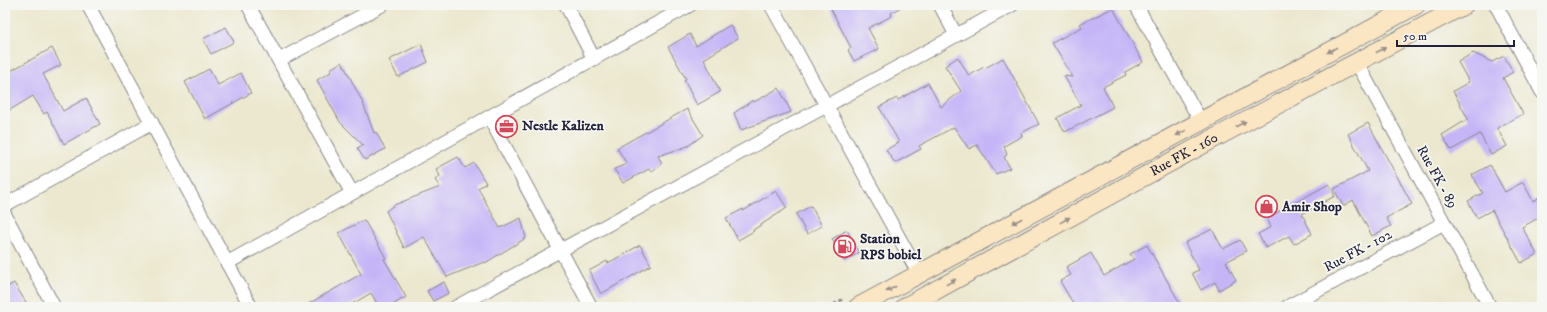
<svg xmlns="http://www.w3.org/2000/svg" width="1547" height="312" font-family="'IM FELL DW Pica',serif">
<rect width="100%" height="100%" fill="#f6f6f2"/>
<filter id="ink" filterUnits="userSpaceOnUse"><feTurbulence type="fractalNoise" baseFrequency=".025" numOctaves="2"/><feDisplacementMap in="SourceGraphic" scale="8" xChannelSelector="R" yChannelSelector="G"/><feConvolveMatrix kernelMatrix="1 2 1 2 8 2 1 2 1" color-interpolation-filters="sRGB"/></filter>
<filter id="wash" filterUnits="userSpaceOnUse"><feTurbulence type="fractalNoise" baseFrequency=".012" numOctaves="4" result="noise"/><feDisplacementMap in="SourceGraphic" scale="16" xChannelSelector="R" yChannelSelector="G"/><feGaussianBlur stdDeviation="0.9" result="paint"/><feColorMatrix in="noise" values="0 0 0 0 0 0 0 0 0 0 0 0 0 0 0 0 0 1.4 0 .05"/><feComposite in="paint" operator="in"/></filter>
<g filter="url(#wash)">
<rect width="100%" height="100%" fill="#ece8cf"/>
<g id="blocks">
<g fill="#c5b5f7">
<path d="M829,5h75l-13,8 1,3 -24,12 11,21 -25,12 -6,-11 3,-2z"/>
<path d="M1113,8l30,54 -18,10 1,3 -23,12 10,20 -48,25 -8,-14 24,-13 -17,-29 9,1 -21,-34 30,-16 -2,-3z"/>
<path d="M730,25l8,13 -34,21 16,33 -23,13 -13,-25 2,-1 -18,-32 22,-13 6,12z"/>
<path d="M226,27l8,15 -23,12 -8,-15z"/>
<path d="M421,44l7,18 -30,15 -9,-17z"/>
<path d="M52,48l9,17 -18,9 20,37 23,-13 14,26 -36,20 -17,-32 -3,2 -11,-18 -28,17v-39z"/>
<path d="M1473,53l19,9 12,-6 9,16 -10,6 20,36 -26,14 10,18 -16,9 -11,-21 -29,16 -9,-15 26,-16 -15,-28 16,-9 -11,-20z"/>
<path d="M958,57l11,19 15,-9 1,1 18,-10 36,66 -18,9 1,3 -18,10 3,9 -3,2 6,11 -14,6 -19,-29 -8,4 -15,-22 -35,19 2,3 -26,14 -9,-13 13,-8 -20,-35 18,-9 1,2 30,-17 13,24 20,-16 -16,-25z"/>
<path d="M342,62l21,41 11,30 2,-1 9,17 -20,11 -8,-12 6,-3 -23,-23 -23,-42 14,-8 -1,-3z"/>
<path d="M209,69l9,16 23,-12 10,20 -46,26 -20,-37z"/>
<path d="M779,88l12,24 -50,18 -7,-17 19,-13 1,2z"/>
<path d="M687,109l16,26 -15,11 -30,10 4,7 -11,9 -2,-3 -26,14 -9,-14 13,-5 -10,-16z"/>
<path d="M1368,123l44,81 -26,14 5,8 -19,10 -19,-36 -10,6 -9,-17 34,-18 -20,-37z"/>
<path d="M458,157l7,11 9,-5 12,20 -8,5 22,40 21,-10 5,20 -41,25 -1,-1 -37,15 -23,-40 -20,11 -18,-37 8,-6 46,-18 -5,-7 5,-4 -4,-7z"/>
<path d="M1490,165l15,27 18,-10 10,19 9,-5v20l-20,11 15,27 -16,9 -29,-53 -15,8 -9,-17 15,-8 -11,-18z"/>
<path d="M1329,184l6,12 -33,18 10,20 -18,10 -5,-8 -23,12 -8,-14 13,-7 -4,-9z"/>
<path d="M776,191l11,17 -34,22 1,1 -16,9 -12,-22 17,-9v2z"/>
<path d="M811,206l11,20 -15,8 -11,-20z"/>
<path d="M364,220l22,38 -2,1 22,38 -17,10h-10l-8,-14 -24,14h-44l58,-33 -22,-41z"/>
<path d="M1212,229l11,20 17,-9 6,11 -20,11 10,18 -17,10 -4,-8 -14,8 -9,-17 7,-3 -14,-27z"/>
<path d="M847,230l12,23 -15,8 -12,-22z"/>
<path d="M640,245l11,20 -50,29 -12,-23 18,-10 1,2z"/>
<path d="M1147,245l35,62h-107l-15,-26 11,-6 -5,-8 25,-14 13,23 30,-17 -4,-5z"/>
<path d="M444,282l5,11 -16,8 -6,-10z"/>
<path d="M14,283l15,24h-24v-19z"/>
</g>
</g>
</g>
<g filter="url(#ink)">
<use href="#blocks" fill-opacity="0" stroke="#878585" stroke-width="1"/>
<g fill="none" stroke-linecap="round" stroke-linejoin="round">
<defs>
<g id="street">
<path d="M88,5l163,302"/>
<path d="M248,5l104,188"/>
<path d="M566,5l28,54"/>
<path d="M771,5l148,269"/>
<path d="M940,5l16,30"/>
<path d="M1136,5l65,117"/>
<path d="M1496,5l46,87"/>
<path d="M279,60l103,-55"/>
<path d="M1357,63l133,244"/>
<path d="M489,117l102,190"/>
<path d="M5,205l147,-82"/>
<path d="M5,215l49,92"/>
<path d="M227,263l463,-258"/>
<path d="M456,307l556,-302"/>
<path d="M1287,307l157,-84"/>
</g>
<g id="secondary">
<path d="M858,307l558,-302"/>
<path id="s1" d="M905,307l306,-167 253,-135"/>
</g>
</defs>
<use href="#street" stroke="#878585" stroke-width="15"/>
<use href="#secondary" stroke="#878585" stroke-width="20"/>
<path stroke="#878585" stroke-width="2.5" stroke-dasharray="3 3" stroke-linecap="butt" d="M829,307l14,-8"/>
<use href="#street" stroke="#fff" stroke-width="13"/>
<use href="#secondary" stroke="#fbe6c4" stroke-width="18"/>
</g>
<defs><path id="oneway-solid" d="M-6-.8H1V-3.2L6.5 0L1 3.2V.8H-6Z"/></defs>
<g fill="#998e86">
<use href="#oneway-solid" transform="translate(1332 50) rotate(151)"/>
<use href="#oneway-solid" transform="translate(1381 50) rotate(-28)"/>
<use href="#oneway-solid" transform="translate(1241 124) rotate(-28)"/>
<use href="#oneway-solid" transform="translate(1181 133) rotate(152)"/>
<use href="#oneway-solid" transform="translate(1065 220) rotate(-29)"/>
<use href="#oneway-solid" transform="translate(1017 221) rotate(152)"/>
<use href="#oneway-solid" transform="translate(951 282) rotate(-29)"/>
<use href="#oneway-solid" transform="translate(891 289) rotate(152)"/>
</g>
</g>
<defs>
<symbol id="office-ring" viewBox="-11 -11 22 22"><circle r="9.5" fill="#f6f6f2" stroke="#d1495b" stroke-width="1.5"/><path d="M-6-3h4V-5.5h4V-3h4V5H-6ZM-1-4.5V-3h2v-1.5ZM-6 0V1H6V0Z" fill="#d1495b"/></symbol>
<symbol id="shop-ring" viewBox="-11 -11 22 22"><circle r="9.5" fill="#f6f6f2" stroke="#d1495b" stroke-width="1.5"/><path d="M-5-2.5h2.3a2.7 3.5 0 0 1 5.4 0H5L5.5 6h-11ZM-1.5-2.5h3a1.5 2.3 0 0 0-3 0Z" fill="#d1495b"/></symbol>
<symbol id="fuel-ring" viewBox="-11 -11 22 22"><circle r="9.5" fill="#f6f6f2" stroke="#d1495b" stroke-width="1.5"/><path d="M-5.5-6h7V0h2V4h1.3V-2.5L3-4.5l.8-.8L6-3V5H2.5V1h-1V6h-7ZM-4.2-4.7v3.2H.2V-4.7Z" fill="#d1495b"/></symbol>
</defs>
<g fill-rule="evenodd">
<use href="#office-ring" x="494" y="114" width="25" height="25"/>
<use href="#shop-ring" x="1254" y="194" width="25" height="25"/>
<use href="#fuel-ring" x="832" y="234" width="25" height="25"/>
</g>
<g text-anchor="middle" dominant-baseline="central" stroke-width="3.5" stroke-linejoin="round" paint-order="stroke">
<g font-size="14" font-weight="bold" fill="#22223b" stroke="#f6f6f2" text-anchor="start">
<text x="522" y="126">Nestle Kalizen</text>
<text x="1282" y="207">Amir Shop</text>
<text x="860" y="239">Station<tspan x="860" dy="16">RPS bobiel</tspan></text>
</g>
<g font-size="14" fill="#22223b" stroke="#f6f6f2">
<text stroke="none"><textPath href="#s1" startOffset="318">Rue FK - 160</textPath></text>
<text transform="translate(1437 177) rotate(61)">Rue FK - 89</text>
<text transform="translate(1358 251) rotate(-28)">Rue FK - 102</text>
</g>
</g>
<rect width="1547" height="312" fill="none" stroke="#f6f6f2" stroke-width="20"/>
<path d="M1397 40v6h117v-6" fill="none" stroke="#22223b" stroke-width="2"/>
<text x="1403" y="40" font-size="12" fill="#22223b" stroke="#f6f6f2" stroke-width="3" paint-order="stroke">50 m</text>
</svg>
